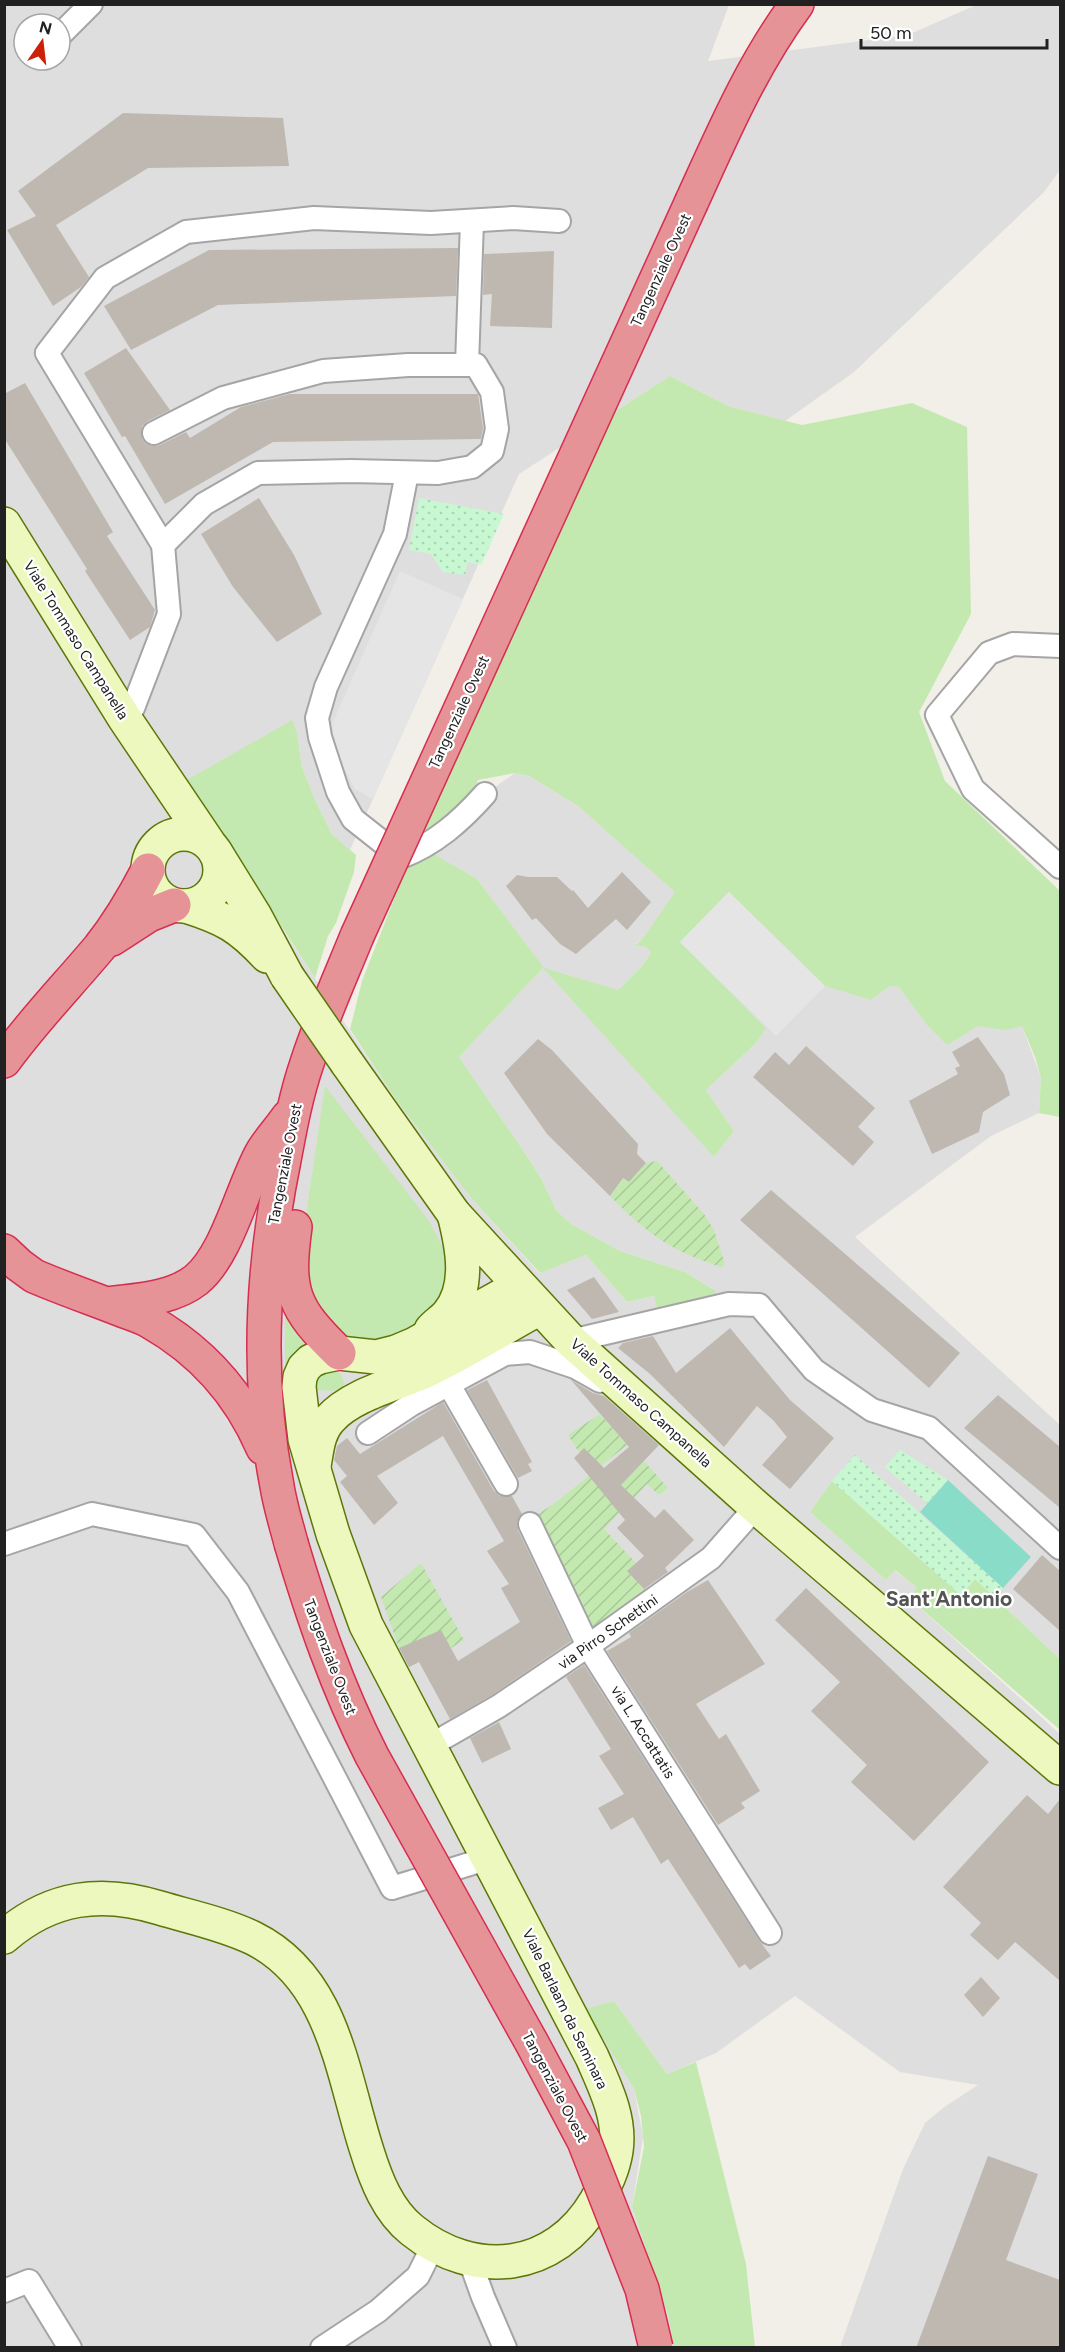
<svg xmlns="http://www.w3.org/2000/svg" width="1065" height="2352" font-family="Figtree,sans-serif">
<defs>
<pattern id="park-dots" width="8" height="8" patternUnits="userSpaceOnUse" patternTransform="scale(1.5)"><rect width="8" height="8" fill="#c7f8d2"/><path d="M2 2h.1M6 6h.1" fill="none" stroke="#abd4b4" stroke-width="1.8" stroke-linecap="round"/></pattern>
<pattern id="garden-furrows" width="10" height="10" patternUnits="userSpaceOnUse" patternTransform="scale(1.5)"><rect width="10" height="10" fill="#c4e9b0"/><path d="M-1 1l2-2M0 10L10 0M9 11l2-2" fill="none" stroke="#a8c897"/></pattern>
</defs>
<rect width="100%" height="100%" fill="#f1efe8"/>
<path fill="#dfdede" fill-rule="evenodd" d="M5,5h724l-21,56 200,-26 68,-30h84v165l-16,22 -190,180 -69,49 -57,-15 -58,-30 -151,98 -169,376 -18,-16 -16,-32 -14,-35 -5,-34 -41,152 25,42 115,173 75,98 68,75 47,-18 41,47 28,-6 61,-5 -31,-19 -65,-21 -49,-27 -15,-14 -14,-30 -15,-24 -68,-99 84,-89 -66,-89 -46,-27 54,-58 30,-21 14,3 49,30 98,86 -33,46 -8,6 11,3 5,6 -10,14 -23,23 96,167 20,-26 -28,-41 49,-46 10,-16 -85,-86 49,-50 142,108 19,-14 9,1 79,39h44l19,52 -2,35 -48,23 -136,101 205,188v234l-85,-80 -143,-98 -22,31 76,68 8,-10 23,18 -8,10 151,136v613h-220l63,-178 22,-46 18,-15 35,-23 -78,-13 -105,-76 -79,57 -49,21 -53,-73 -28,9 48,79 9,48 -11,70 36,108 6,32 -669,1zM24,24h36v36h-36z"/>
<g fill="#c4e9b0">
<path d="M670,376l58,30 74,19 110,-22 55,24 4,187 -52,98 26,69 115,110v226l-21,-4 2,-35 -6,-21 -13,-31 -17,4 -27,-4 -31,19 -20,-20 -28,-38 -9,-1 -19,14 -46,-14 -96,-94 -49,50 86,86 -11,16 -49,46 28,41 -20,26 -171,-189 -84,89 68,99 15,24 14,30 15,14 49,27 65,21 31,19 -2,7 -56,14 -4,-16 -27,6 -41,-47 -46,18 -69,-75 -75,-98 -46,-71 12,-48 47,-120 22,-9 46,27 67,89 74,22 23,-23 10,-14 -5,-6 -11,-2 8,-7 32,-46 -97,-86 -49,-30 -14,-3 -37,7 -6,14 -36,33 -19,4 188,-413z"/>
<path d="M292,720l5,13 5,34 14,35 16,32 24,21 -2,17 -18,51 -8,13 -13,42 -128,-198z"/>
<path d="M325,1086l104,135 18,34 3,21 -8,30 -50,36 -45,-4 -18,-11 -31,-57z"/>
<path d="M285,1311l27,33 -22,69 -5,-51z"/>
<path d="M335,1368c8,7 10,13 8,23l-29,-1 1,-16z"/>
<path d="M832,1481l129,114 14,-16 85,80v71l-151,-132 8,-10 -22,-18 -9,10 -76,-68z"/>
<path d="M614,2001l53,73 29,-12 50,202 9,83h-81l-6,-32 -36,-108 12,-60 -3,-31 -7,-27 -49,-80z"/>
</g>
<g fill="url(#park-dots)">
<path d="M419,498l85,16 -23,51 -13,-3 -3,13 -22,-3 -12,-18 -22,-4z"/>
<path d="M900,1450l48,30 -21,23 -42,-36z"/>
<path d="M855,1455l148,133 -8,9 -20,-18 -14,16 -129,-114z"/>
</g>
<g fill="url(#garden-furrows)">
<path d="M657,1161l47,53 10,16 11,34 -4,3c-50,-16 -75,-34 -111,-71l13,-18 6,4 17,-19z"/>
<path d="M600,1414l27,31 -35,28 -24,-38z"/>
<path d="M644,1461l24,27 -9,7 -12,-11 -43,45 32,34 -8,9 21,22 -57,40 -62,-115 22,-14 37,-29 44,-5z"/>
<path d="M421,1563l43,77 -13,8h-52l-18,-51z"/>
</g>
<path fill="#89ddc8" d="M948,1480l83,77 -28,31 -83,-76z"/>
<g fill="#e5e5e5">
<path d="M400,571l63,28 -90,200 -18,-10 -17,-32 -6,-33z"/>
<path d="M729,892l96,94 -49,50 -96,-94z"/>
</g>
<g fill="#beb8b1">
<path d="M123,113l160,5 6,48 -141,2 -92,57 33,52 -8,10 -28,19 -46,-76 29,-14 -18,-25z"/>
<path d="M458,248l-2,48 -238,9 -87,45 -27,-44 105,-56z"/>
<path d="M554,251l-2,77 -62,-2 2,-32 -9,1 1,-41z"/>
<path d="M126,348l44,62 -22,11 -6,5v13l4,5 7,2 7,-1 26,-13 4,6 51,-31 49,-13h188l5,34 -2,11 -208,3 -108,62 -40,-68 -3,1 -38,-64z"/>
<path d="M25,383l88,149 -6,4 48,74 -5,17 -20,13 -45,-69 2,-2 -83,-131v-44z"/>
<path d="M259,498l35,57 28,59 -45,28 -44,-55 -32,-53z"/>
<path d="M622,872l29,30 -24,28 -11,-11 -40,35 -16,-10 -24,-26 -4,2 -26,-34 11,-11 11,2h29l15,14 1,-1 15,18z"/>
<path d="M978,1037l26,37 6,21 -27,17 -4,20 -47,22 -23,-53 49,-27 -3,-6 5,-2 -8,-14z"/>
<path d="M538,1039l14,11 86,94 -1,10 9,9 -17,19 -6,-4 -13,18 -63,-62 -43,-61z"/>
<path d="M806,1046l69,62 -17,19 16,15 -21,24 -100,-89 22,-25 14,13z"/>
<path d="M771,1190l189,163 -31,35 -189,-168z"/>
<path d="M594,1277l25,35 -27,7 -25,-29z"/>
<path d="M730,1328l60,72 44,38 -44,51 -28,-24 25,-28 -14,-17 -16,-14 -33,41 -74,-73 -32,-26 5,-5 30,-7 23,37z"/>
<path d="M487,1380l45,82 -4,2 4,7 -14,7 -51,-88z"/>
<path d="M571,1380l22,13 11,3 55,49 -38,40 34,33 9,-9 30,31 -29,28 3,4 -24,17 -17,-18 17,-15 -27,-28 8,-8 -51,-62 10,-10 20,20 25,-21z"/>
<path d="M998,1395l62,52v61l-96,-80z"/>
<path d="M443,1402l51,89 6,5h12l10,18 -5,8 1,8 53,111 -79,54 -42,24 -31,-57 -10,5 -10,-19 42,-18 17,31 62,-39 -19,-34 8,-4 -22,-33 17,-10 -61,-105 -66,40 21,27 -24,22 -34,-43 7,-6 -13,-16 3,-14 10,-8 13,16z"/>
<path d="M1042,1555l18,16v60l-47,-42z"/>
<path d="M708,1580l57,84 -69,40 23,35 7,-5 34,57 -19,12 4,5 -27,17 -111,-174 24,-14 -2,-4 58,-41z"/>
<path d="M806,1588l183,174 -75,79 -63,-59 16,-17 -56,-54 29,-29 -65,-62z"/>
<path d="M584,1665l175,275 12,16 -21,14 -5,-6 -6,4 -71,-109 -7,5 -28,-47 -22,13 -13,-22 26,-14 -25,-38 12,-7 -45,-72z"/>
<path d="M499,1722l12,27 -29,14 -12,-25z"/>
<path d="M1027,1795l21,19 12,-15v182l-45,-39 -17,18 -28,-25 11,-12 -38,-36z"/>
<path d="M981,1977l19,21 -17,19 -19,-22z"/>
<path d="M988,2156l50,18 -32,86 54,20v68h-144z"/>
</g>
<g fill="none" stroke-linecap="round" stroke-linejoin="round">
<defs>
<g id="street">
<path d="M60,35l31,-31"/>
<path d="M467,365l5,-144"/>
<path d="M154,433l69,-35 100,-27 85,-6h68l16,27 5,37 -5,22 -20,16 -34,6 -87,-2 -93,2 -54,31 -41,41"/>
<path d="M407,473l-12,61 -69,153 -9,31 3,19 18,55 15,27 48,38c34,-13 60,-36 84,-63"/>
<path d="M1060,646l-47,-2 -24,9 -52,62 36,74 87,78"/>
<path d="M125,719l8,-11 36,-94 -6,-69 -116,-192 58,-75 81,-46 128,-14 117,5 82,-5 46,3"/>
<path d="M571,1341l158,-37 30,1 55,65 58,40 57,18 131,120"/>
<path d="M449,1385l57,99"/>
<path d="M368,1433l44,-29 93,-50 25,-2 45,15 25,14"/>
<path d="M530,1524l58,122 182,287"/>
<path d="M4,1544l88,-30 102,21 44,57 154,296 97,-30"/>
<path d="M445,1737l54,-31 89,-60 123,-88 45,-51"/>
<path d="M469,2258l14,39 22,51"/>
<path d="M4,2291l25,-10 41,67"/>
<path d="M322,2348l56,-37 40,-35 16,-32"/>
</g>
<g id="secondary">
<path d="M4,524l121,195 83,123"/>
<circle cx="184" cy="870" r="36"/>
<path d="M216,853l39,63 32,60"/>
<path d="M186,906c38,12 53,20 81,50"/>
<path d="M347,1063l107,151 117,127 185,166 304,261"/>
<path d="M431,1330c5,-6 12,-10 17,-16 23,-27 14,-69 6,-100"/>
<path d="M314,1466c3,-17 4,-34 16,-47 22,-25 68,-35 98,-49 38,-18 75,-42 112,-62"/>
<path d="M4,1937c47,-41 98,-47 156,-29 30,9 64,16 93,30 81,40 89,136 114,213 9,29 21,60 45,79 63,51 143,41 184,-29 10,-17 17,-31 20,-50 5,-33 -11,-64 -24,-94l-226,-432 -33,-91 -28,-95 -6,-52 1,-10 4,-9 7,-7 9,-4 19,-4 37,4 20,-5 19,-8 104,-58"/>
</g>
<g id="highway">
<path d="M692,201c31,-68 60,-136 105,-197"/>
<path d="M112,939l37,-24 25,-10"/>
<path d="M4,1061c29,-40 63,-75 95,-113 19,-24 35,-51 49,-78"/>
<path d="M295,1227c-9,65 -2,81 44,126"/>
<path d="M4,1251l15,14 15,11c28,12 57,22 85,33 10,4 21,7 30,12 53,30 90,71 114,127"/>
<path d="M108,1304c29,-4 64,-5 88,-24 31,-25 46,-91 65,-126 7,-13 19,-25 27,-37"/>
<path d="M291,1543c-5,-19 -11,-38 -14,-57 -21,-108 -15,-219 7,-326 6,-32 12,-65 23,-97 14,-43 33,-85 50,-127"/>
</g>
</defs>
<use href="#street" stroke="#a5a5a5" stroke-width="26"/>
<use href="#secondary" stroke="#5c7708" stroke-width="36"/>
<use href="#highway" stroke="#d72d50" stroke-width="36"/>
<use href="#street" stroke="#fff" stroke-width="22"/>
<use href="#secondary" stroke="#edf8bf" stroke-width="33"/>
<use href="#highway" stroke="#e59397" stroke-width="33"/>
<defs>
<path id="secondary-bridge" d="M287,976l60,87"/>
<g id="highway-bridge">
<path d="M357,936l335,-735"/>
<path d="M291,1543c22,74 46,144 81,213l161,289 51,96 58,148 14,59"/>
</g>
</defs>
<use href="#secondary-bridge" stroke="#5c7708" stroke-width="36" stroke-linecap="butt"/>
<use href="#highway-bridge" stroke="#d72d50" stroke-width="36" stroke-linecap="butt"/>
<use href="#secondary-bridge" stroke="#edf8bf" stroke-width="33"/>
<use href="#highway-bridge" stroke="#e59397" stroke-width="33"/>
</g>
<g text-anchor="middle" dominant-baseline="central" stroke-width="4.5" stroke-linejoin="round" paint-order="stroke">
<g font-size="15" fill="#212121" stroke="#fff">
<text transform="translate(661 270) rotate(-65)">Tangenziale Ovest</text>
<text transform="translate(76 640) rotate(58)">Viale Tommaso Campanella</text>
<text transform="translate(459 712) rotate(-65)">Tangenziale Ovest</text>
<text transform="translate(285 1164) rotate(-79)">Tangenziale Ovest</text>
<text transform="translate(641 1403) rotate(42)">Viale Tommaso Campanella</text>
<text transform="translate(608 1632) rotate(-35)">via Pirro Schettini</text>
<text transform="translate(330 1657) rotate(69)">Tangenziale Ovest</text>
<text transform="translate(643 1732) rotate(58)">via L. Accattatis</text>
<text transform="translate(565 2009) rotate(64)">Viale Barlaam da Seminara</text>
<text transform="translate(555 2087) rotate(62)">Tangenziale Ovest</text>
</g>
<g font-size="21" font-weight="bold" fill="#545454" stroke="#fff">
<text x="949" y="1598">Sant'Antonio</text>
</g>
</g>
<rect width="1065" height="2352" fill="none" stroke="#212121" stroke-width="12"/>
<g transform="translate(42 42) rotate(14)"><circle r="28" fill="#ffffff" stroke="#a6a6a6" stroke-width="1.5"/>
<path d="M0-4.5L10 22L0 15L-10 22Z" fill="#cc2106"/>
<text y="-9" font-size="16" font-weight="bold" text-anchor="middle" fill="#212121">N</text>
</g>
<path d="M861 39v9h186v-9" fill="none" stroke="#212121" stroke-width="3"/>
<text x="870" y="39" font-size="18" fill="#212121" stroke="#ffffff" stroke-width="4.5" paint-order="stroke">50 m</text>
</svg>
